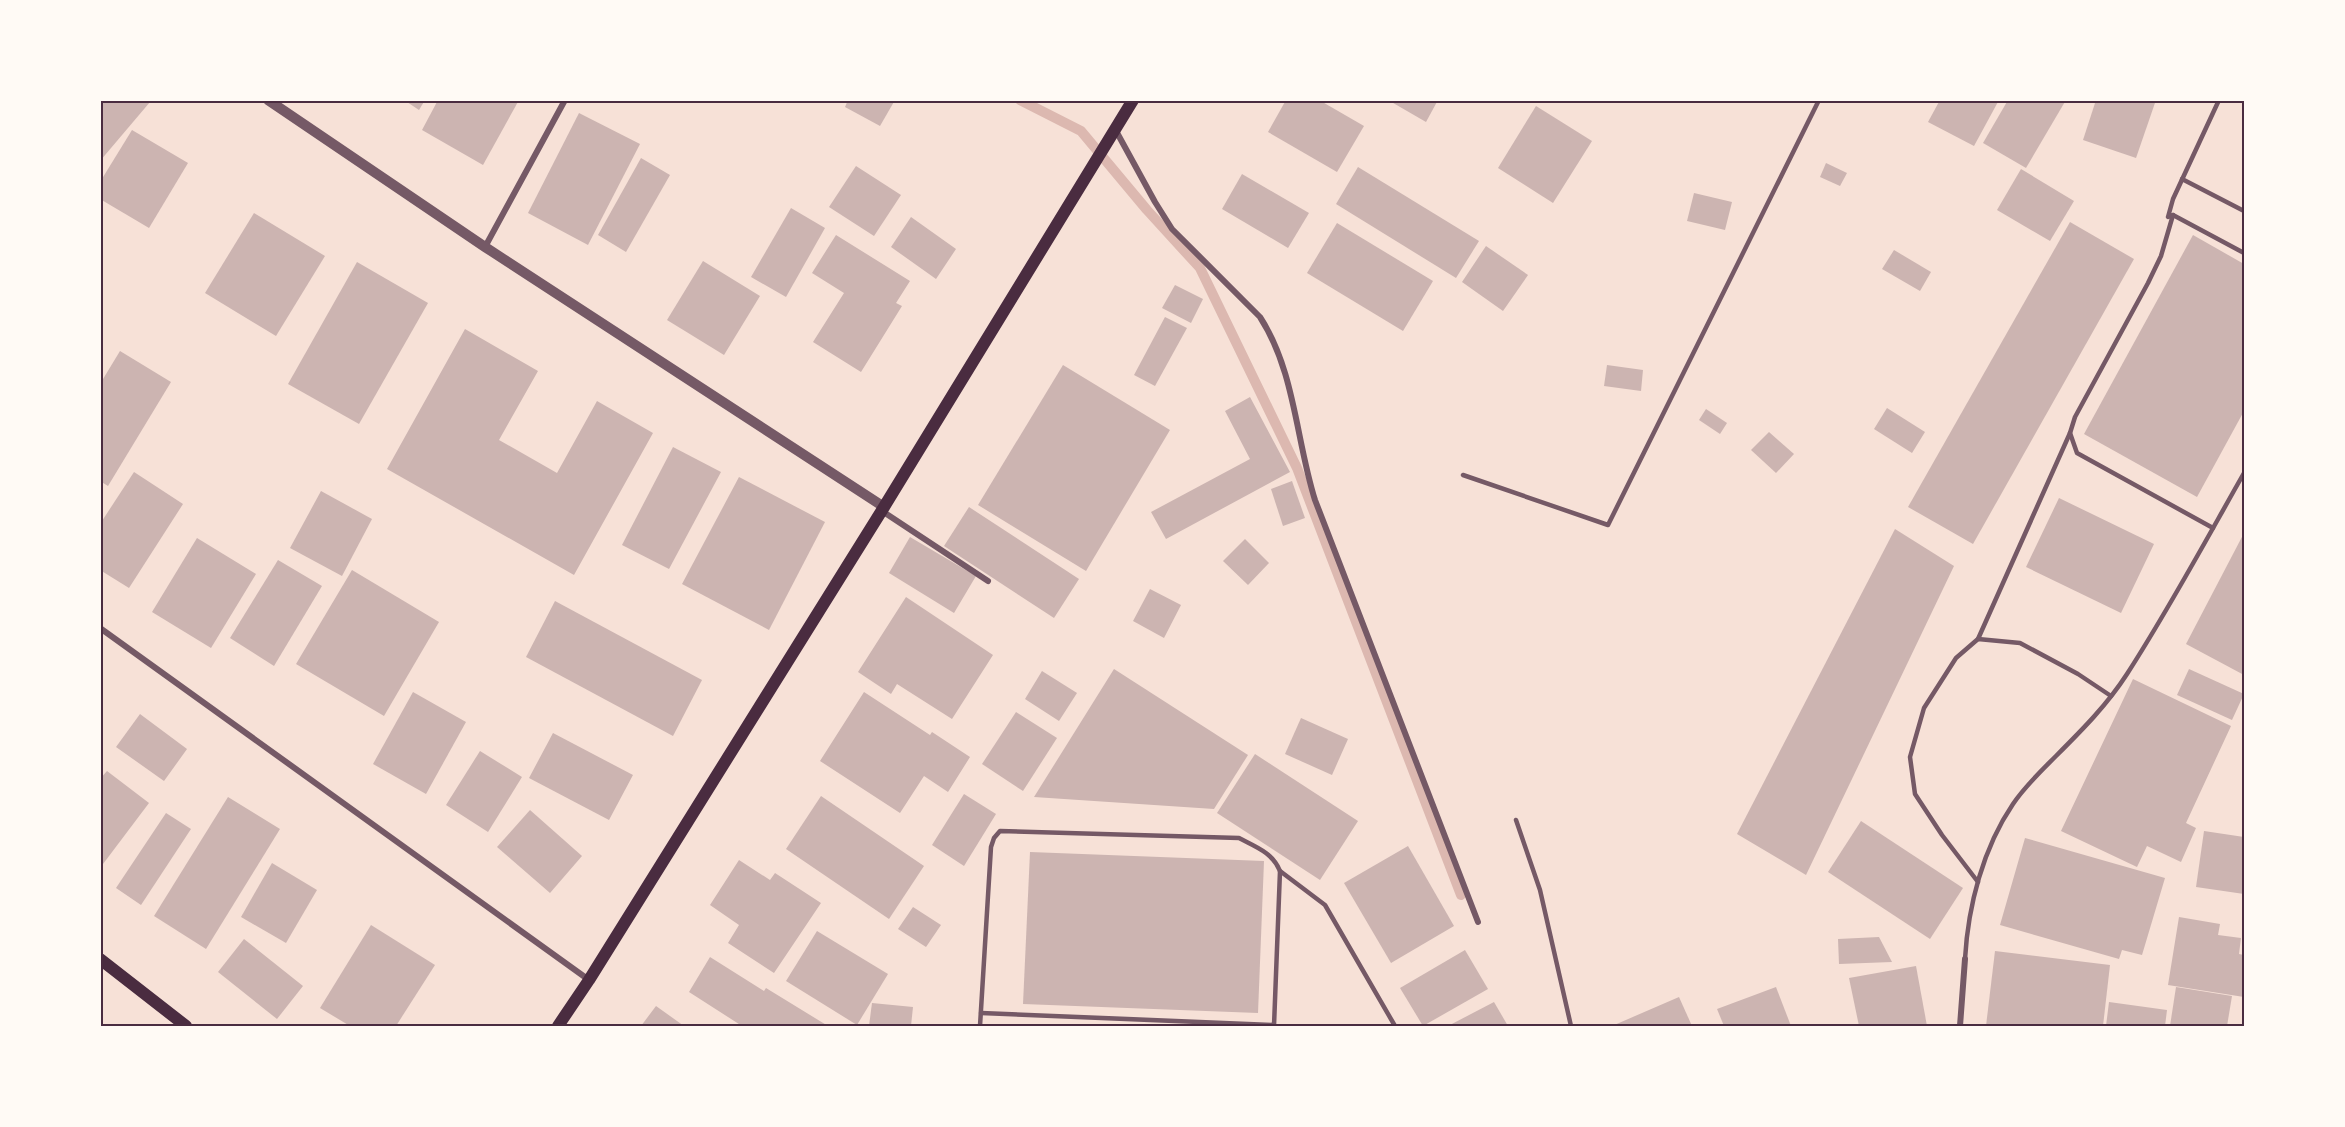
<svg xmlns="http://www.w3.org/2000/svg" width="2345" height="1127" font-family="'Noto Sans',sans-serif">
<rect width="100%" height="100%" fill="#f7e1d7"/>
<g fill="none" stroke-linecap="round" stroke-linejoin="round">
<path stroke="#dcb8b0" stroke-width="10" d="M1020,100l61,31 66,79 53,58 97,200 164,427"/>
</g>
<g fill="#ccb4b1">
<path d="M100,100l50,2 -50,59z"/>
<path d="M404,100h21l-6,10z"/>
<path d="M438,100h81l-36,65 -61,-35z"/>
<path d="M848,100h47l-15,26 -35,-19z"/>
<path d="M1286,100h33l45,26 -27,46 -69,-40z"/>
<path d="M1388,100h50l-12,22z"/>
<path d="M1940,100h59l-25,46 -46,-24z"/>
<path d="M2008,100h58l-40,68 -43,-25z"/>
<path d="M2096,100h60l-20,58 -53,-18z"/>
<path d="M1536,106l56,35 -39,62 -55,-35z"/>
<path d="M579,113l61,31 -52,101 -60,-32z"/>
<path d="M132,130l56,33 -39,65 -49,-29v-17z"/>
<path d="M641,158l29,17 -44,77 -28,-17z"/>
<path d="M1826,163l21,10 -7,13 -20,-9z"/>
<path d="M856,166l45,29 -27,41 -45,-29z"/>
<path d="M1358,167l121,74 -23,37 -120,-74z"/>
<path d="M2021,169l53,32 -24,40 -53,-31z"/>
<path d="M1242,174l67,39 -21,35 -66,-39z"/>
<path d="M1694,193l38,9 -7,28 -38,-9z"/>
<path d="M791,208l34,20 -39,69 -35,-20z"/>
<path d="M254,213l71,43 -49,80 -71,-43z"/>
<path d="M911,217l45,32 -20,30 -45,-32z"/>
<path d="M2070,222l64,37 -161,285 -65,-37z"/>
<path d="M1337,223l96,58 -30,50 -96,-58z"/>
<path d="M836,235l74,46 -14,22 6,3 -41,66 -48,-30 31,-49 -32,-20z"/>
<path d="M2193,235l51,29v147l-47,86 -113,-63z"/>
<path d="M1486,246l42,29 -25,36 -41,-29z"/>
<path d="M1894,250l37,22 -11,19 -38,-22z"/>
<path d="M703,261l57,35 -36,59 -57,-35z"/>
<path d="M357,262l71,41 -69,121 -71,-40z"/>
<path d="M1175,285l28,14 -12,24 -29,-15z"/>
<path d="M1165,317l22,11 -32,58 -21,-11z"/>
<path d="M465,329l73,42 -39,69 58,33 40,-72 56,32 -79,142 -187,-106z"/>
<path d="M120,351l51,31 -63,104 -8,-5v-97z"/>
<path d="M1063,365l107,65 -84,141 -108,-66z"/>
<path d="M1607,365l36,5 -2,21 -37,-5z"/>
<path d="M1250,397l40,75 -124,67 -15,-27 99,-53 -25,-48z"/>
<path d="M1887,408l38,24 -13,21 -38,-24z"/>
<path d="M1706,409l21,14 -7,11 -21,-14z"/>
<path d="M1769,432l25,22 -18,19 -25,-23z"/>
<path d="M673,447l48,25 -52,97 -47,-24z"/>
<path d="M134,472l49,32 -54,84 -29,-18v-46z"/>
<path d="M739,477l86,45 -56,108 -87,-46z"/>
<path d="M1292,481l13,37 -22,8 -12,-37z"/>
<path d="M321,491l51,28 -30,57 -52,-28z"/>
<path d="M2059,498l95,46 -33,69 -95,-46z"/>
<path d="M969,507l110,72 -25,39 -110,-72z"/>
<path d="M1895,529l59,37 -148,309 -69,-41z"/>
<path d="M2244,533v142l-58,-31z"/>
<path d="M910,537l66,39 -22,37 -65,-40z"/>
<path d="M197,538l59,36 -45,74 -59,-36z"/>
<path d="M1245,539l24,24 -21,22 -25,-24z"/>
<path d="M278,560l44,26 -48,80 -44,-28z"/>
<path d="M352,570l87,52 -55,94 -88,-52z"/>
<path d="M1150,589l31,16 -17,33 -31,-17z"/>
<path d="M906,597l87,58 -41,64 -55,-35 -6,10 -33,-22z"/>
<path d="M555,601l147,79 -29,56 -147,-79z"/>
<path d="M1114,669l134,86 -34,54 -180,-12z"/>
<path d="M2189,669l55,25 -12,26 -55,-25z"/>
<path d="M1042,671l35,22 -18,28 -34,-22z"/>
<path d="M2133,679l98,47 -45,97 10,5 -15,34 -34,-16 -10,21 -76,-36z"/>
<path d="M413,692l53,30 -40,72 -53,-30z"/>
<path d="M864,692l66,43 2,-3 38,25 -22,35 -24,-16 -24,37 -80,-52z"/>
<path d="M1016,712l41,26 -34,53 -41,-27z"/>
<path d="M140,714l47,35 -23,32 -48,-34z"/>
<path d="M1301,718l47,21 -16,36 -47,-21z"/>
<path d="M553,733l80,42 -24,45 -80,-42z"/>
<path d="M480,751l42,26 -34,55 -42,-27z"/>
<path d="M1255,754l103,67 -38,59 -103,-67z"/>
<path d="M107,771l42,32 -49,65v-89z"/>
<path d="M964,794l32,20 -32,52 -32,-21z"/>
<path d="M821,796l103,70 -35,53 -103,-70z"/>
<path d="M228,797l52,32 -74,120 -52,-33z"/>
<path d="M530,810l52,46 -32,37 -53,-46z"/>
<path d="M166,813l25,16 -50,76 -25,-17z"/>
<path d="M1861,821l102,67 -33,51 -102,-67z"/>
<path d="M2204,831l40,6v57l-48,-7z"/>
<path d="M2025,838l140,40 -23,77 -20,-5 -3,9 -119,-34z"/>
<path d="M1408,846l46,80 -63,37 -47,-80z"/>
<path d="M1030,852l234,9 -6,152 -235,-9z"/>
<path d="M739,860l31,20 5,-7 46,30 -47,70 -46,-30 11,-18 -29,-20z"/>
<path d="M272,863l45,27 -31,53 -45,-26z"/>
<path d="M913,907l28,18 -15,22 -28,-18z"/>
<path d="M2179,917l41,7 -2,11 23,3 -2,16 5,1v42l-76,-12z"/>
<path d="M371,925l64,40 -39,61h-46l-30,-18z"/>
<path d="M817,931l71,43 -31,51 -71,-44z"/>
<path d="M1879,937l13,25 -53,2 -1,-25z"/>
<path d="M244,939l59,47 -26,33 -59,-47z"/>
<path d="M1465,950l23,39 -65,37 -23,-38z"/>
<path d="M1995,951l115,14 -7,61h-117z"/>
<path d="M710,957l54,34 2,-3 62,38h-86l-53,-34z"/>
<path d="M1916,966l11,60h-68l-10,-48z"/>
<path d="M1776,987l15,39h-67l-7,-17z"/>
<path d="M2176,987l56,9 -5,30h-57z"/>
<path d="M1679,997l13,29h-80z"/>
<path d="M1494,1002l14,24h-60z"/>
<path d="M2109,1002l58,8 -2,16h-59z"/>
<path d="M872,1003l41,4 -2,19h-42z"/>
<path d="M656,1006l28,20h-43z"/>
</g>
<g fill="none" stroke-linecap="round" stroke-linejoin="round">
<g stroke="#755966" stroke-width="4.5">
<path d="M2182,179l62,32"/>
<path d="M2173,215l71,38"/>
<path d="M1463,475l145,50 211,-425"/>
<path d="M2213,528l-136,-75 -7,-20 5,-16 73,-134 13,-27 12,-41 -5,2 5,-18 46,-99"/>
<path d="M1978,639l92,-206"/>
<path d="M1516,820l24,70 31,136"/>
<path d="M1280,871l45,34 70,121"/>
<path d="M1978,882l-36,-47 -27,-41 -5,-37 14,-49 32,-50 22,-19 42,4 58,31 33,22"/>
<path d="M1965,959c3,-53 18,-111 48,-155 12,-18 28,-33 43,-48 26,-26 51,-51 71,-82 42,-65 79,-134 117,-201"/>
<path d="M981,1013l293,12"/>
<path d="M980,1026l11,-179 3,-9 6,-7 239,7c17,9 33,14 41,33l-6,155"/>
</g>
<g stroke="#755966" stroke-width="6">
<path d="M1115,129l40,73 17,27 88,88c35,54 36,123 55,183l163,422"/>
<path d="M485,247l80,-147"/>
<path d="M882,511l106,70"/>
<path d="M100,628l489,352"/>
<path d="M1960,1026l5,-67"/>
</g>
<path stroke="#755966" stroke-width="10" d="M268,100l217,147 399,260"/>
<g stroke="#4a2c40" stroke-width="12">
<path d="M100,959l86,67"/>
<path d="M558,1026l31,-46 295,-473 249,-407"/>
</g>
</g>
<rect width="2345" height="1127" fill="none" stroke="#fffaf5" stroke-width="204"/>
<rect x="102" y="102" width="2141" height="923" fill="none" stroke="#4a2c40" stroke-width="2"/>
</svg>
